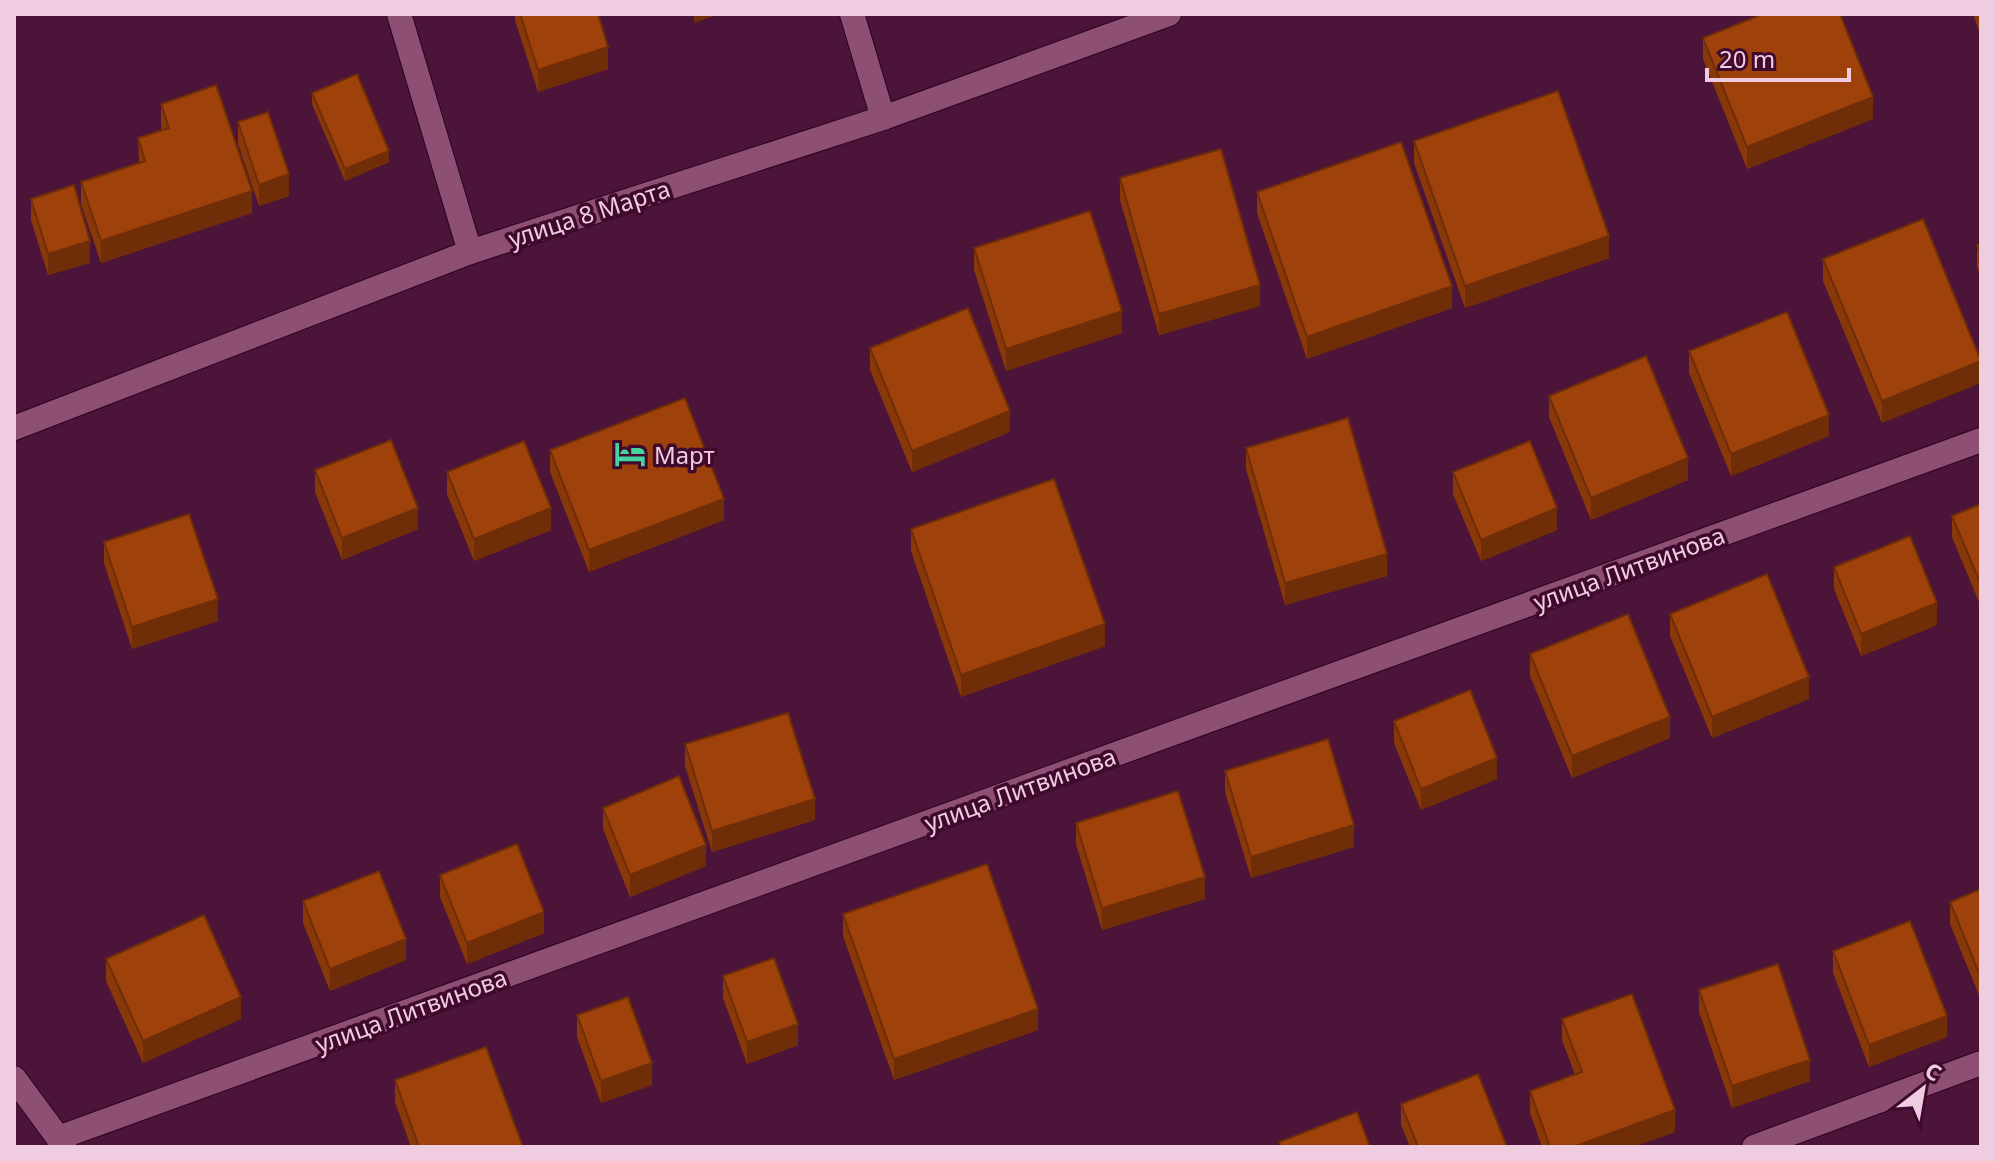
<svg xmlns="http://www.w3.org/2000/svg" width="1995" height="1161" font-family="'Noto Sans',sans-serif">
<rect width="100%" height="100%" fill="#4c1439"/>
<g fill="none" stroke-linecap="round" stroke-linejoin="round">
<defs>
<g id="minor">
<path d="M399,14l71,238"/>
<path d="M852,14l31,104"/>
<path d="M14,428l456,-176 413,-134 286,-104"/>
<path d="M14,1078l51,69"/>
<path d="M58,1138l1923,-698"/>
<path d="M1754,1147l227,-84"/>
</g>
</defs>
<use href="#minor" stroke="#2b031e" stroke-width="26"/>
<use href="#minor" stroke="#8d5074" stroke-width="24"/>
</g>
<g fill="#883809">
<path d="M515,14h83l10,55 -70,23 -23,-72z"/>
<path d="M1973,14h8v23z"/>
<path d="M1703,38l170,81 -126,50 -44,-110z"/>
<path d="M312,93l77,69 -44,19 -33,-77z"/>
<path d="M161,104l91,109 -151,50 -20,-59v-22l58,-18 -1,-26 24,-7 -1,-5z"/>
<path d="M238,122l51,74 -30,10 -21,-62z"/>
<path d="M1414,141l195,117 -144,50 -51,-145z"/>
<path d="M1120,178l140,128 -101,29 -39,-135z"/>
<path d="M1257,192l195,116 -145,51 -50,-146z"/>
<path d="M31,199l59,64 -42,12 -17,-55z"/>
<path d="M1981,244v34l-4,-11v-22z"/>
<path d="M974,248l148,85 -116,38 -32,-101z"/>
<path d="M1823,259l158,100 -99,64 -59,-142z"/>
<path d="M870,348l140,84 -98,40 -42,-102z"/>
<path d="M1689,351l140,85 -98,40 -42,-103z"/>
<path d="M1549,396l139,84 -97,40 -42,-103z"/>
<path d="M1246,448l141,128 -102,29 -39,-136z"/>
<path d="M550,450l174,70 -135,52 -39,-100z"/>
<path d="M315,470l103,59 -76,31 -27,-68z"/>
<path d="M447,472l104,58 -77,31 -27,-67z"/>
<path d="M1453,472l104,58 -76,31 -28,-67z"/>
<path d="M1981,504v103l-29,-70v-21z"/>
<path d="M911,529l194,117 -144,51 -50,-146z"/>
<path d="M104,542l114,79 -86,28 -28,-86z"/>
<path d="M1834,567l103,58 -76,31 -27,-67z"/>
<path d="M1670,614l139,85 -97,39 -42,-102z"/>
<path d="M1530,654l140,84 -98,40 -42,-102z"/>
<path d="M1394,721l103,58 -76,31 -27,-67z"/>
<path d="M685,744l130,76 -103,32 -27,-86z"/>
<path d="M1225,771l129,76 -103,31 -26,-86z"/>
<path d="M603,808l103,58 -76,31 -27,-68z"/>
<path d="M1076,823l129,76 -103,31 -26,-86z"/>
<path d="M440,875l104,58 -77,31 -27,-67z"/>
<path d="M1981,889v111l-31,-76v-22z"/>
<path d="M303,901l103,59 -76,31 -27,-68z"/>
<path d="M843,914l195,116 -144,50 -51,-144z"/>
<path d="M1833,951l114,86 -78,30 -36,-94z"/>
<path d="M106,959l135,60 -98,44 -37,-82z"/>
<path d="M723,976l75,69 -51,19 -24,-66z"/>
<path d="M1699,990l111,91 -78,27 -33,-96z"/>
<path d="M577,1015l75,70 -51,18 -24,-66z"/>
<path d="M1562,1019l113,113 -42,15h-91l-12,-34v-22l45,-16 -13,-35z"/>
<path d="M395,1080l128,67h-112l-16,-45z"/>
<path d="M1401,1104l106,43h-97l-9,-22z"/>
</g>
<g fill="#6f2e08">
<path d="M694,14h25l-25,9z"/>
<path d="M608,47v22l-70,23v-22z"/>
<path d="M1873,97v22l-126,50v-22z"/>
<path d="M389,151v11l-44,19v-12z"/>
<path d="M289,174v22l-30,10v-21z"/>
<path d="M252,191v22l-151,50v-22z"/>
<path d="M1609,236v22l-144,50v-22z"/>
<path d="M90,241v22l-42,12v-21z"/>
<path d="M1260,285v21l-101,29v-21z"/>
<path d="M1452,286v22l-145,51v-22z"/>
<path d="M1122,311v22l-116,38v-22z"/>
<path d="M1981,361v22l-99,40v-22z"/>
<path d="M1010,411v21l-98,40v-21z"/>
<path d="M1829,415v21l-98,40v-22z"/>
<path d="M1688,458v22l-97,40v-22z"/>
<path d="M724,499v21l-135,52v-22z"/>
<path d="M418,508v21l-76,31v-22z"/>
<path d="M551,508v22l-77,31v-22z"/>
<path d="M1557,508v22l-76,31v-21z"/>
<path d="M1387,554v22l-102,29v-22z"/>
<path d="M218,599v22l-86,28v-22z"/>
<path d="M1937,603v22l-76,31v-22z"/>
<path d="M1105,624v22l-144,51v-22z"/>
<path d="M15,676v22l-1,1v-22z"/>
<path d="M1809,677v22l-97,39v-21z"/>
<path d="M1670,717v21l-98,40v-22z"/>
<path d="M1497,758v21l-76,31v-21z"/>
<path d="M815,799v21l-103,32v-21z"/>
<path d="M1354,825v22l-103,31v-21z"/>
<path d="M706,845v21l-76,31v-22z"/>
<path d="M1205,877v22l-103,31v-22z"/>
<path d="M544,912v21l-77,31v-21z"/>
<path d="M406,939v21l-76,31v-22z"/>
<path d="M241,997v22l-98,44v-22z"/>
<path d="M1038,1009v21l-144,50v-21z"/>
<path d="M1947,1016v21l-78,30v-22z"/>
<path d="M798,1024v21l-51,19v-22z"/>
<path d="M1810,1060v21l-78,27v-22z"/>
<path d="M652,1063v22l-51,18v-22z"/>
<path d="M1675,1110v22l-42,15h-60z"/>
</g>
<g fill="#9e410b" stroke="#6f2e08" stroke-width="2">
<path d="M520,14h78l10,33 -70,23z"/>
<path d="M1763,14h77l33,83 -126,50 -44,-109z"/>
<path d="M357,74l32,77 -44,18 -33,-76z"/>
<path d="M216,85l36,106 -151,50 -20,-59 64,-21 -7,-23 31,-10 -8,-24z"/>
<path d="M1558,91l51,145 -144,50 -51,-145z"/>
<path d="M268,112l21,62 -30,11 -21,-63z"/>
<path d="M1401,142l51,144 -145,51 -50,-145z"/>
<path d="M1221,149l39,136 -101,29 -39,-136z"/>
<path d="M74,185l16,56 -42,13 -17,-55z"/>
<path d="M1090,211l32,100 -116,38 -32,-101z"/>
<path d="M1923,219l58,142 -99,40 -59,-142z"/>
<path d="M1981,244v12l-4,-11z"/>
<path d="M968,308l42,103 -98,40 -42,-103z"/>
<path d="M1787,312l42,103 -98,39 -42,-103z"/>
<path d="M1646,356l42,102 -97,40 -42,-102z"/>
<path d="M685,398l39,101 -135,51 -39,-100z"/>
<path d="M1348,418l39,136 -102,29 -39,-135z"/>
<path d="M391,440l27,68 -76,30 -27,-68z"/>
<path d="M524,441l27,67 -77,31 -27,-67z"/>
<path d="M1530,441l27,67 -76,32 -28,-68z"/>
<path d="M1054,479l51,145 -144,51 -50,-146z"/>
<path d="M1981,504v81l-29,-69z"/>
<path d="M189,514l29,85 -86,28 -28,-85z"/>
<path d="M1910,536l27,67 -76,31 -27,-67z"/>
<path d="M1767,574l42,103 -97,40 -42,-103z"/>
<path d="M1628,614l42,103 -98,39 -42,-102z"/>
<path d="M1470,690l27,68 -76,31 -27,-68z"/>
<path d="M788,713l27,86 -103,32 -27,-87z"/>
<path d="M1328,739l26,86 -103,32 -26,-86z"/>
<path d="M679,776l27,69 -76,30 -27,-67z"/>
<path d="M1178,791l27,86 -103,31 -26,-85z"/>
<path d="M517,844l27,68 -77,31 -27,-68z"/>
<path d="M987,864l51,145 -144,50 -51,-145z"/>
<path d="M379,871l27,68 -76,30 -27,-68z"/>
<path d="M1981,889v89l-31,-76z"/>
<path d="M204,915l37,82 -98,44 -37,-82z"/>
<path d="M1910,921l37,95 -78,29 -36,-94z"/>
<path d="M774,958l24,66 -51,18 -24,-66z"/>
<path d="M1778,964l32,96 -78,26 -33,-96z"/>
<path d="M1632,994l43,116 -102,37h-23l-20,-56 52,-19 -20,-53z"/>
<path d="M628,997l24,66 -51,18 -24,-66z"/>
<path d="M486,1047l37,100h-104l-24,-67z"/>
<path d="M1478,1074l29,73h-89l-17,-43z"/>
<path d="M1357,1112l13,35h-89l-2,-5z"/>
</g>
<defs>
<symbol id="hotel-bare" viewBox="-9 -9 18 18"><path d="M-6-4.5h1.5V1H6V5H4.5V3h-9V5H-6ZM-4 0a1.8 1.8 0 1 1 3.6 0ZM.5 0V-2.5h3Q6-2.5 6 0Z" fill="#45d49f" stroke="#40092e" stroke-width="2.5" paint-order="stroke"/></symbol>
</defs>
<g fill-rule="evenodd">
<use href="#hotel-bare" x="608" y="432" width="44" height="44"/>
</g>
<g text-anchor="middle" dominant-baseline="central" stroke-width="7" stroke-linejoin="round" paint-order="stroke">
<g font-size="24" fill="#f0cce0" stroke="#40092e">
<text transform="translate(589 213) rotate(-18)">улица 8 Марта</text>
<text transform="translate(1629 568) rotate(-20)">улица Литвинова</text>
<text transform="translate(1020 789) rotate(-20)">улица Литвинова</text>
<text transform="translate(411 1010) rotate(-20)">улица Литвинова</text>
</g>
<g font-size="24" fill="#f0cce0" stroke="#40092e" text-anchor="start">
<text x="654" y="454">Март</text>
</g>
</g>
<rect width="1995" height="1161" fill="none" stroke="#f0cce0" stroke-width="32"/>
<g transform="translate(1923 1089) rotate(31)" stroke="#40092e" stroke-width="6" paint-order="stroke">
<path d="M0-6L14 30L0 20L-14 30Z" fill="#f0cce0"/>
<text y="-12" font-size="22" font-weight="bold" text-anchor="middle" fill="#f0cce0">С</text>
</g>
<path d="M1707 68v12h142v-12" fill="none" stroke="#f0cce0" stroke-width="4"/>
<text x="1719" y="68" font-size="24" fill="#f0cce0" stroke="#40092e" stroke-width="6" paint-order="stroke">20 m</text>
</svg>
